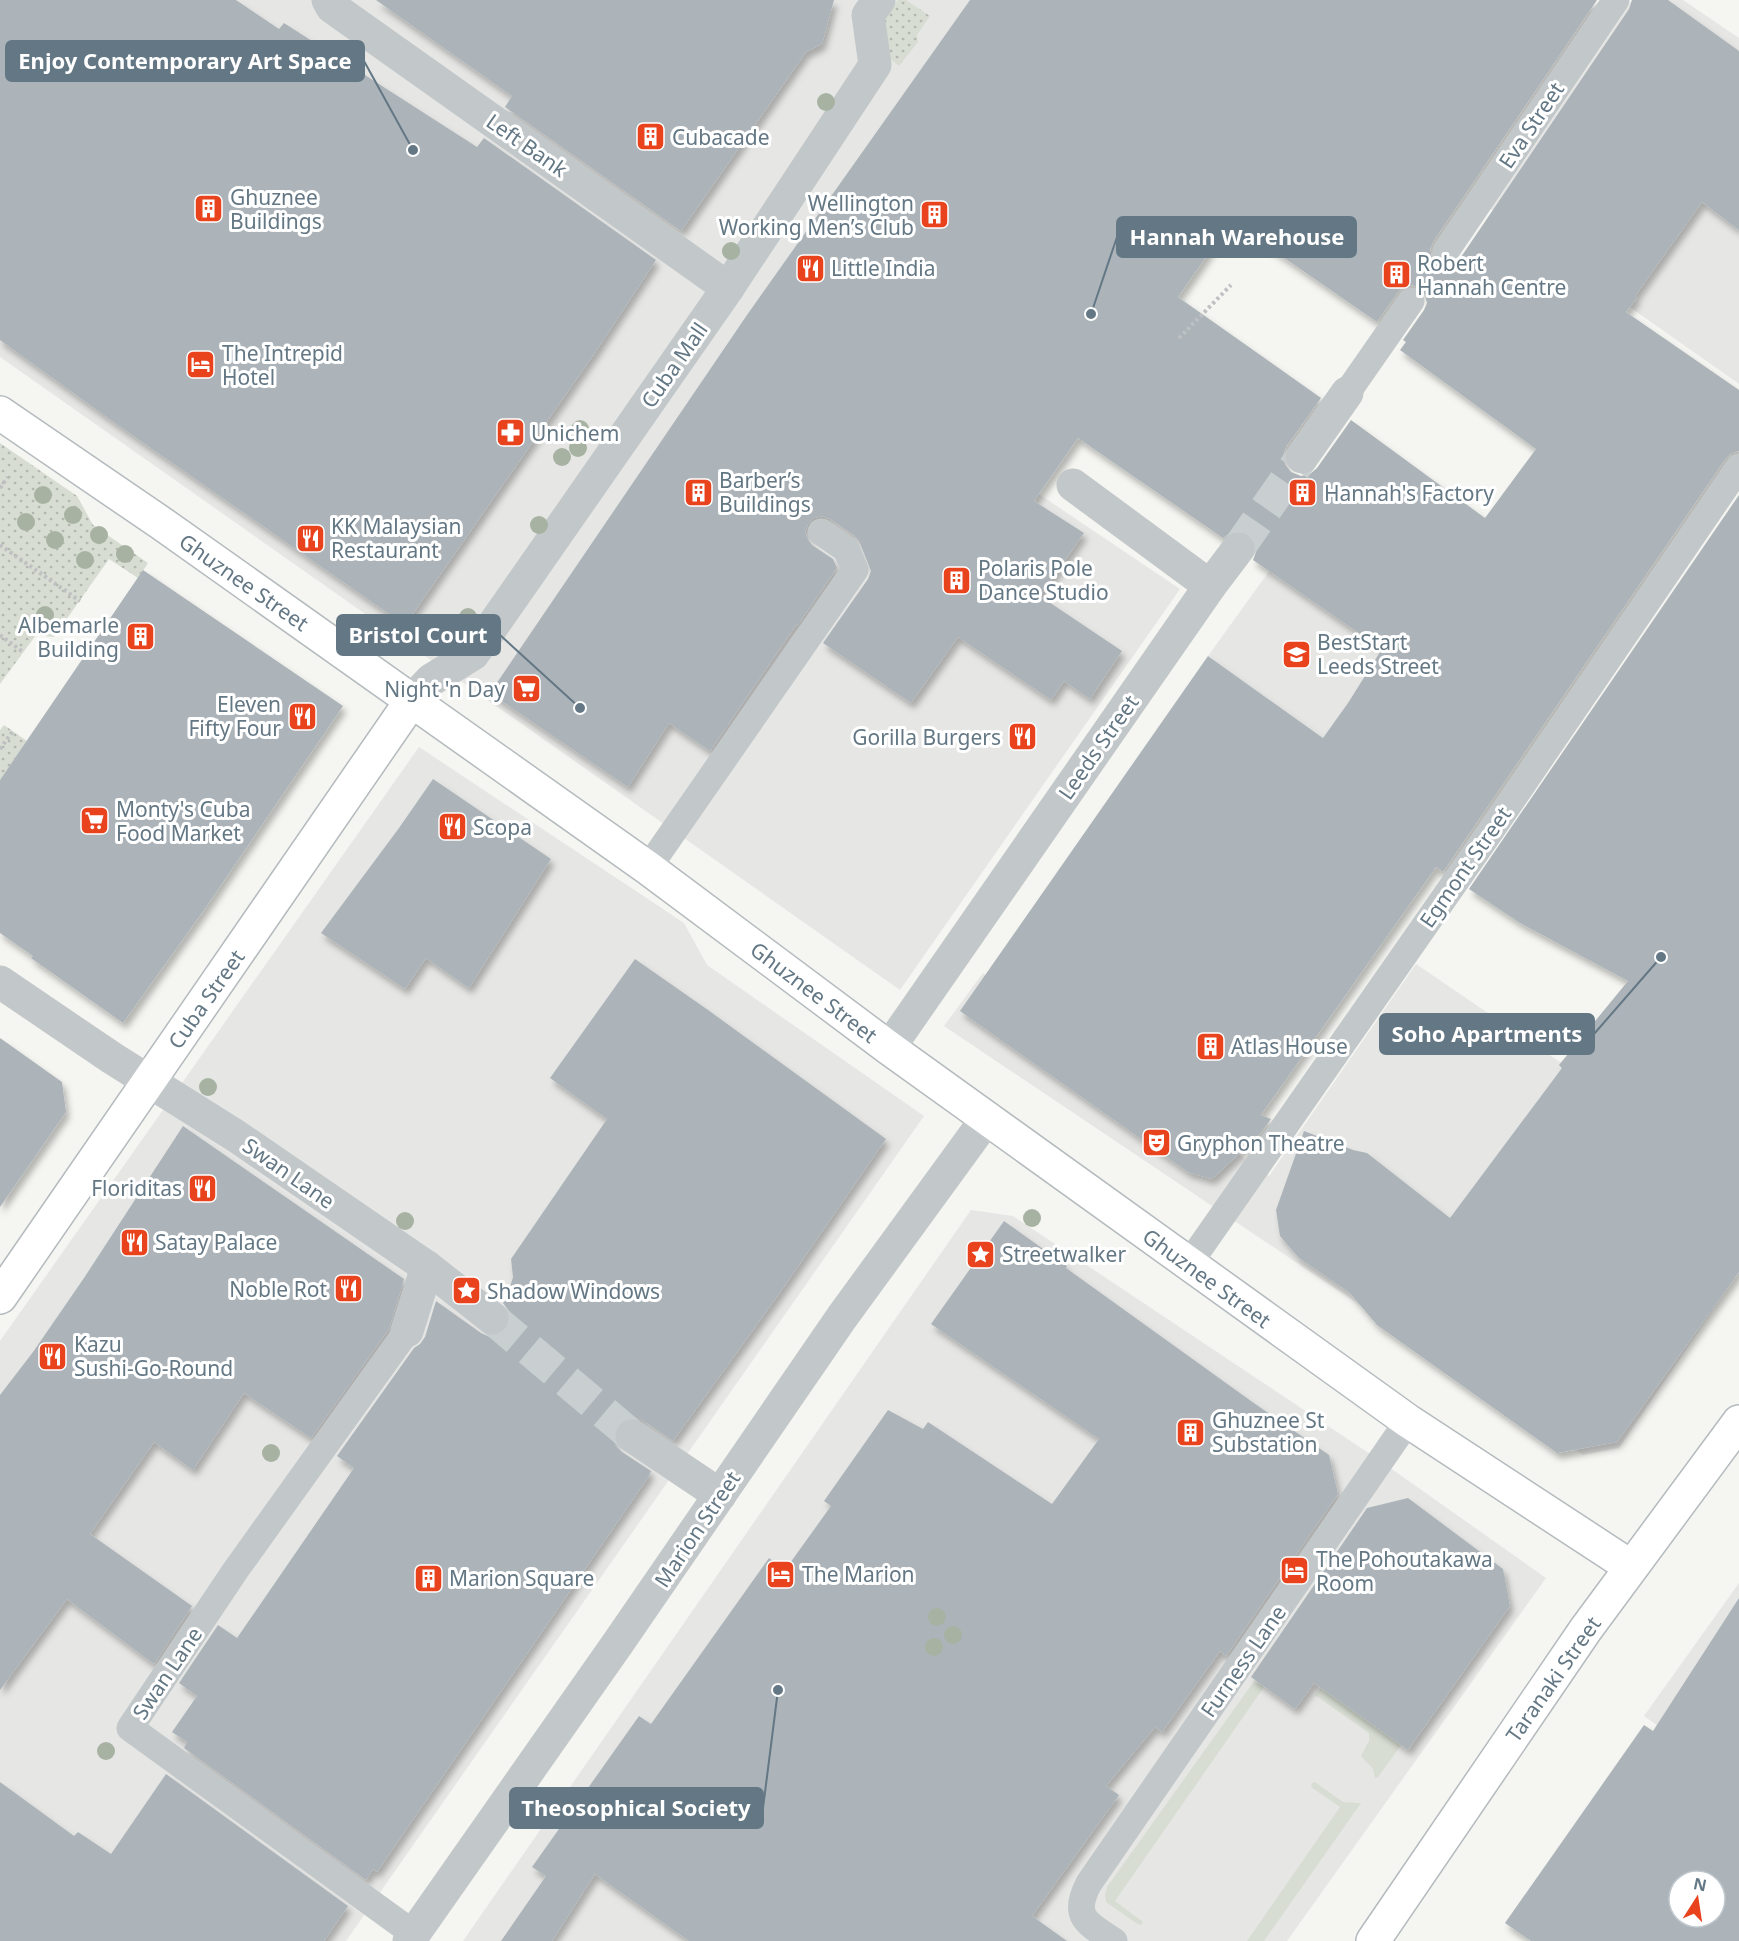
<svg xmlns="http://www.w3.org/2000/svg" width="1739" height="1941" font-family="'Noto Sans',sans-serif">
<defs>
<pattern id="park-dots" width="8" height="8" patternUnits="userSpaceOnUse" patternTransform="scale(1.5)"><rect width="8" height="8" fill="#d7ddd2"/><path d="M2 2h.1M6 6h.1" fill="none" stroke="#b2b8b0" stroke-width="1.8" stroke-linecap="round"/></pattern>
<filter id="shadow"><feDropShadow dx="3.5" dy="6" stdDeviation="3" flood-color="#0004"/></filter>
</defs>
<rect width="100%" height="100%" fill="#f5f5f1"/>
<g fill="#e6e7e5">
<path d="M0,0h1573l-245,98 -405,318 257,173 -280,401 -900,-633z"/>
<path d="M1632,0h51l56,38v346l-250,-176z"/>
<path d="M1270,570l115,81 -60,88 -117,-83z"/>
<path d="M419,747l265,176 23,42 217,151 -578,825h-346v-600z"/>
<path d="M1416,964l276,188 47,-74v194l-120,176 -36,7 -639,-429 39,-53 286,203z"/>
<path d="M971,1210l42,6 366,244 167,118 -259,363h-824z"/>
<path d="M1739,1583v200l-95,-67z"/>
</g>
<g fill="#d7ddd2">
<path d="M1255,1680l9,7 -149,214 28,21 -2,3 -5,-2 -30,-21 -1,-7 2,-8z"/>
<path d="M1321,1688l80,57 -23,32 -3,1 -2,-9 -12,-13 8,-15v-8l-54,-38z"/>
<path d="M1315,1782l28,20 18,1 -97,138h-17l93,-134 -29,-20 1,-4z"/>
</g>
<g fill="url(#park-dots)">
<path d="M898,0h8l24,16 -13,19 1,7 -19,24 -22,-18 -2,-15z"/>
<path d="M0,443l77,53 16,29 55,38 -10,15 -29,-19 -55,78 -18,-2 -36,49z"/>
<path d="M4,725l23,16 -27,39v-50z"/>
</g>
<g fill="#acb4b9" fill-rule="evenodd" filter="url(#shadow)">
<path d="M0,0h236l43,29 5,-6 193,124 7,-9 172,122 -62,94 -189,271 -290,-202 -115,-83z"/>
<path d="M376,0h458l-12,44 -16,8 -125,179 -176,-124 7,-11z"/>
<path d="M970,0h627l-164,242 -3,7 2,8 5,7 7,3 8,-2 7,-5 170,-251 3,-9h36l71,51v179l-37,-28 -67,94 2,2 -11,14 113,78v61l-7,2 -6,5 -283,414 -7,-5 -175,248 10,4 -11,15 -48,45 -24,-7 -228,-161 248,-355 115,82 25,-35 34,-54 -129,-89 3,-8 -1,-10 -6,-8 -9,-4 -9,2 -8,6 -145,-100 -44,63 50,32 -44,63 82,55 -32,48 -26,-18 -13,19 -93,-63 -47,66 -88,-60 45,-64 3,-8 -11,-28 -5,-7 -25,-17 -8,-3 -8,2 -6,6 -3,7 2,7 5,7 21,14 4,9 -40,58 -1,-1 -86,126 -41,-28 -41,64 -138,-94 257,-378zM1231,221l146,101 21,-30 6,-5 8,-2 8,3 5,7 2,8 -3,7 -21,30 3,2 -6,8 136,99 -51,69 -134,-98 -34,48 -7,6 -9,2 -10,-4 -6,-8 -2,-8 3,-9 35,-49 -143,-101z"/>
<path d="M1739,495v777l-122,170 -60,11 -180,-128 -28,-33 -50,-34 -19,-22 -4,-26 28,-79 49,19 14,3 83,65 112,-150 -3,-3 69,-84 -108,-58 -51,-34z"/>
<path d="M143,570l200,136 -139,204 -81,113 -92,-65 2,-2 -33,-23v-153z"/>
<path d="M433,779l118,80 -82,129 -43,-30 -21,31 -84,-56 78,-105z"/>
<path d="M635,959l73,51 178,129 -105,152 -108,150 -31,-21 -8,-3 -10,2 -7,6 -4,9 2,11 7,7 29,19 -2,5 -272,396 -4,-3 -7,11 -182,-132 3,-6 -15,-10 25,-36 -18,-13 39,-58 19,13 117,-170 -17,-12 77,-108 6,-4 5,-7 11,-36 45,32 9,4 8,-1 9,-7 3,-8v-9l-7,-9 4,-6 6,-20 -2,-18 96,-140 -57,-41z"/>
<path d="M0,1038l62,44 4,30 -66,95z"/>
<path d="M183,1126l221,153 -15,50 -78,109 -67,-45 -51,77 -39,-28 -64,92 102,72 -38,58 -87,-65 -67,91v-295l33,-43 51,-74z"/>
<path d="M1004,1221l63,45 -1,2 185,133 78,54 9,39 -112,162 -6,-5 -58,81 -7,-5 -49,59 13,9 -87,121 35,25h-378l-94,-67 -43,67h-51l45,-65 -14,-9 107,-151 12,8 118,-166 16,12 46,-64 -7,-5 64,-91 35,19 5,-7 124,82 47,-65 -168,-115z"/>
<path d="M1408,1498l95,71 7,37 -102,144 -94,-67 -19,26 -44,-32 116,-169z"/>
<path d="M1739,1598v343h-208l-26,-18 139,-198 9,6zM1679,1881h36v36h-36z"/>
<path d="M166,1774l182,132 -24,35h-324v-159l74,54 4,-4 33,22z"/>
</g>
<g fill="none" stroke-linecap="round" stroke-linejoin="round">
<g stroke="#c9cfd0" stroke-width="33" stroke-dasharray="33 16" stroke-linecap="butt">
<path d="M1238,549l64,-92"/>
<path d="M492,1318l140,118"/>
</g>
<defs>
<g id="secondary">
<path d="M0,413l161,110 487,345 241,180 519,373 223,146"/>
<path d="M0,1297l412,-597"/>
<path d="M1373,1941l213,-312 153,-207"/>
</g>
</defs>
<use href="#secondary" stroke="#b4babe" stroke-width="36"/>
<g stroke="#bec0c2" stroke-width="4" stroke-dasharray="3 3" stroke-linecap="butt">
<path d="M1179,338l52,-53"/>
<path d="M0,488l8,-11"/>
<path d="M0,545l80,56"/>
<path d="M0,635l23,17"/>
<path d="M0,749l13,-18"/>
</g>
<g stroke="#c2c7c9" stroke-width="27">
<path d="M1446,251l170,-251"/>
<path d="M1347,393l64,-92"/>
<path d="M648,868l207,-298 -9,-21 -25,-17"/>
<path d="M1188,1265l300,-430 251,-368"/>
<path d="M407,1331l-172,240 -105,157 284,206"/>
<path d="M1114,1941c-27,-18 -43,-24 -25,-58l319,-462"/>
</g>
<g stroke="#c2c7c9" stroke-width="33">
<path d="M328,0l4,7 396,281"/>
<path d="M1302,457l45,-64"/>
<path d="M1073,485l137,101"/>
<path d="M412,700l19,-20 42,-26 255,-366 147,-223 -7,-50 11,-15"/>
<path d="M0,982l112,76 124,78 191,131"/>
<path d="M889,1048l321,-462 28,-37"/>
<path d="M407,1331l20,-64 65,51"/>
<path d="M632,1436l88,59"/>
<path d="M409,1941l209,-298 224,-326 145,-199"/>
</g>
<use href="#secondary" stroke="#fff" stroke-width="33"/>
</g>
<g fill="#a7b2a2">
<circle cx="826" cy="102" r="9"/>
<circle cx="731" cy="251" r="9"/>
<circle cx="580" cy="429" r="9"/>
<circle cx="578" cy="448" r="9"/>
<circle cx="562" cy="457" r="9"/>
<circle cx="43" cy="495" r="9"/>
<circle cx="73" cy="515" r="9"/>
<circle cx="26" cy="522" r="9"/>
<circle cx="539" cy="525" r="9"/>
<circle cx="99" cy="535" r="9"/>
<circle cx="55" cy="540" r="9"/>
<circle cx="125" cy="554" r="9"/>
<circle cx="85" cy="560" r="9"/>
<circle cx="45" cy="615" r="9"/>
<circle cx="468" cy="617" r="9"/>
<circle cx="208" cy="1087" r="9"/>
<circle cx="1032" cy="1218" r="9"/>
<circle cx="405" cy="1221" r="9"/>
<circle cx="271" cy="1453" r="9"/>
<circle cx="937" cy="1617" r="9"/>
<circle cx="953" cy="1635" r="9"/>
<circle cx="934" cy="1647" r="9"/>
<circle cx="106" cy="1751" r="9"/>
</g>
<defs>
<symbol id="building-square" viewBox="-11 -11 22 22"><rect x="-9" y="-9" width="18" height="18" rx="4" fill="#e9431e" stroke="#fff"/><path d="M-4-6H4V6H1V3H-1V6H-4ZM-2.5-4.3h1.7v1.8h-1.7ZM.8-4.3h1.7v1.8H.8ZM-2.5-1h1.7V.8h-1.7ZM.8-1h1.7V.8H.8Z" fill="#fff"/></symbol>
<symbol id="restaurant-square" viewBox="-11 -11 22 22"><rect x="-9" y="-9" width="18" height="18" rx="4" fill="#e9431e" stroke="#fff"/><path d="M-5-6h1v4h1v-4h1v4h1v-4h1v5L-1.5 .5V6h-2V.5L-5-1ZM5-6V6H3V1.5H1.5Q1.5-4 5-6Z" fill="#fff"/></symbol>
<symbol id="hotel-square" viewBox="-11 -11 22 22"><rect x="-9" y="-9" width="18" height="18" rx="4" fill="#e9431e" stroke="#fff"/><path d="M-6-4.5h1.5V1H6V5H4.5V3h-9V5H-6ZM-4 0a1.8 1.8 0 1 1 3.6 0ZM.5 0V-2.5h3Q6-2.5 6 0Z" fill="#fff"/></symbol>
<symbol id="pharmacy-square" viewBox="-11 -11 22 22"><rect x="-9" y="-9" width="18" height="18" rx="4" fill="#e9431e" stroke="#fff"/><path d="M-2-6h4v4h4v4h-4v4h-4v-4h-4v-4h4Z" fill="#fff"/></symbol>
<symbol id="school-square" viewBox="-11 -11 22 22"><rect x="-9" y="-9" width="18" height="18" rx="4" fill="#e9431e" stroke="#fff"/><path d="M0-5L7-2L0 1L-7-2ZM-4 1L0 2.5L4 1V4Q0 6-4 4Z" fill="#fff"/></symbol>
<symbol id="supermarket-square" viewBox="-11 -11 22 22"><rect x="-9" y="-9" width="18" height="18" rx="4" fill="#e9431e" stroke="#fff"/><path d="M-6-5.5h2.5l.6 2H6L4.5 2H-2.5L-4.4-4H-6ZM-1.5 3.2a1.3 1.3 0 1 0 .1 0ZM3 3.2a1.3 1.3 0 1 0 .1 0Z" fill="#fff"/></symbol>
<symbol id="theatre-square" viewBox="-11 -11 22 22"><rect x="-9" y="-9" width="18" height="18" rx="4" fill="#e9431e" stroke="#fff"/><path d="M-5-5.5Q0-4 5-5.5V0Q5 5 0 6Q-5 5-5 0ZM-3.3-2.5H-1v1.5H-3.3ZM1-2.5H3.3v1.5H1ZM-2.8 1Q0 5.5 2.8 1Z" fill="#fff"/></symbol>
<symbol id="sight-square" viewBox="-11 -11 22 22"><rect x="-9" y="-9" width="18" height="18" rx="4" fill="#e9431e" stroke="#fff"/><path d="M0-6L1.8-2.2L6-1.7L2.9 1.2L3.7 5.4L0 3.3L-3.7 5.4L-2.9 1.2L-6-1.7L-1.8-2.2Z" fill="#fff"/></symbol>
</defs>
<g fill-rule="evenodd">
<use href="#building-square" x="634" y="120" width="33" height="33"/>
<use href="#building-square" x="192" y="192" width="33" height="33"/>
<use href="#building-square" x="918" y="198" width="33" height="33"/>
<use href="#restaurant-square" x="794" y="252" width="33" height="33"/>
<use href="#building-square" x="1380" y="258" width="33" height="33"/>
<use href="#hotel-square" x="184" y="348" width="33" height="33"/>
<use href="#pharmacy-square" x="494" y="416" width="33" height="33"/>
<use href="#building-square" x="682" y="476" width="33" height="33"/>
<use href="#building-square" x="1286" y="476" width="33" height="33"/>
<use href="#restaurant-square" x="294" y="522" width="33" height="33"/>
<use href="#building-square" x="940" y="564" width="33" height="33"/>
<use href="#building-square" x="124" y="620" width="33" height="33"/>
<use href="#school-square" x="1280" y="638" width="33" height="33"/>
<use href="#supermarket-square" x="510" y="672" width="33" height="33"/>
<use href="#restaurant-square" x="286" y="700" width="33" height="33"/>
<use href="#restaurant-square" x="1006" y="720" width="33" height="33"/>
<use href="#supermarket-square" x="78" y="804" width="33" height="33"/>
<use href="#restaurant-square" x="436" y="810" width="33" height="33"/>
<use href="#building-square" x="1194" y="1030" width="33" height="33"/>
<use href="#theatre-square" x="1140" y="1126" width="33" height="33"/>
<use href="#restaurant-square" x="186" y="1172" width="33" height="33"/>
<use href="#restaurant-square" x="118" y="1226" width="33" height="33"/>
<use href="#sight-square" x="964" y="1238" width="33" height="33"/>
<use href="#restaurant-square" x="332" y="1272" width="33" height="33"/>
<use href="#sight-square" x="450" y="1274" width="33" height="33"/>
<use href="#restaurant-square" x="36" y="1340" width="33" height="33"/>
<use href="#building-square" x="1174" y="1416" width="33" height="33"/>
<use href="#hotel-square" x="1278" y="1554" width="33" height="33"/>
<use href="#hotel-square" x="764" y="1558" width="33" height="33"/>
<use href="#building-square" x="412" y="1562" width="33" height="33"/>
</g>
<g text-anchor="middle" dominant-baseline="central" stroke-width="6" stroke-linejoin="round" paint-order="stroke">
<g font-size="21" fill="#637784" stroke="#fff">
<text transform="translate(1531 125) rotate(-56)">Eva Street</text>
<text transform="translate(527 145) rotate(35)">Left Bank</text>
<text transform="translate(674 365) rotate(-55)">Cuba Mall</text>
<text transform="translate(244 582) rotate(35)">Ghuznee Street</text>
<text transform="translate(1098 747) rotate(-55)">Leeds Street</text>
<text transform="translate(1465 867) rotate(-55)">Egmont Street</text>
<text transform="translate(814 992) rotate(37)">Ghuznee Street</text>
<text transform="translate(206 999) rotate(-55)">Cuba Street</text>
<text transform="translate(289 1173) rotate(35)">Swan Lane</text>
<text transform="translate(1207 1278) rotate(36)">Ghuznee Street</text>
<text transform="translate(697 1529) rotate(-56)">Marion Street</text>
<text transform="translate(1243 1661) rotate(-55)">Furness Lane</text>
<text transform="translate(167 1673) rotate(-56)">Swan Lane</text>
<text transform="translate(1553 1679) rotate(-55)">Taranaki Street</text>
</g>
<g font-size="21" fill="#637784" stroke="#fff" text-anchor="start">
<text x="672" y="137">Cubacade</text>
<text x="230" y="197">Ghuznee<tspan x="230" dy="24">Buildings</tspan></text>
<text x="914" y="203" text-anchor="end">Wellington<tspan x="914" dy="24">Working Men’s Club</tspan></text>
<text x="1417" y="263">Robert<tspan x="1417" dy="24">Hannah Centre</tspan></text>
<text x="831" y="268">Little India</text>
<text x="222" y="353">The Intrepid<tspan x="222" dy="24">Hotel</tspan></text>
<text x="531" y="433">Unichem</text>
<text x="719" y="480">Barber’s<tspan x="719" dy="24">Buildings</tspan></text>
<text x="1324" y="493">Hannah's Factory</text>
<text x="331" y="526">KK Malaysian<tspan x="331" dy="24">Restaurant</tspan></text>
<text x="978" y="568">Polaris Pole<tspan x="978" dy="24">Dance Studio</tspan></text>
<text x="119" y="625" text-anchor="end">Albemarle<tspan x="119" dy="24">Building</tspan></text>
<text x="1317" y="642">BestStart<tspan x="1317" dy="24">Leeds Street</tspan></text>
<text x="505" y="689" text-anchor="end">Night 'n Day</text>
<text x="281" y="704" text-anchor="end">Eleven<tspan x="281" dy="24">Fifty Four</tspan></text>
<text x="1001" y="737" text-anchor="end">Gorilla Burgers</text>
<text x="116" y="809">Monty's Cuba<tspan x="116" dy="24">Food Market</tspan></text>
<text x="473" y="827">Scopa</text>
<text x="1231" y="1046">Atlas House</text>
<text x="1177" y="1143">Gryphon Theatre</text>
<text x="182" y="1188" text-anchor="end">Floriditas</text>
<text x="155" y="1242">Satay Palace</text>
<text x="1002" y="1254">Streetwalker</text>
<text x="327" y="1289" text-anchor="end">Noble Rot</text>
<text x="487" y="1291">Shadow Windows</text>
<text x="74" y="1344">Kazu<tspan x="74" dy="24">Sushi-Go-Round</tspan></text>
<text x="1212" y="1420">Ghuznee St<tspan x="1212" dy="24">Substation</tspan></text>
<text x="1316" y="1559">The Pohoutakawa<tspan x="1316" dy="24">Room</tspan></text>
<text x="802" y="1574">The Marion</text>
<text x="449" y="1578">Marion Square</text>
</g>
</g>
<path fill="none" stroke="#637784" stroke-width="2" d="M413 150L364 61M1091 314L1117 237M580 708L500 635M1661 957L1594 1034M778 1690L763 1808"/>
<g fill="#637784" stroke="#fff" stroke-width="2">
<circle cx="413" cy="150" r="6"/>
<circle cx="1091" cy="314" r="6"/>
<circle cx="580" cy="708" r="6"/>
<circle cx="1661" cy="957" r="6"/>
<circle cx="778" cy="1690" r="6"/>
</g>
<g fill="#637784" stroke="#637784" stroke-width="2">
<rect x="6" y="41" width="358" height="40" rx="6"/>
<rect x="1117" y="217" width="239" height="40" rx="6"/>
<rect x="337" y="615" width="163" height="40" rx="6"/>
<rect x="1380" y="1014" width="214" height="40" rx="6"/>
<rect x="510" y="1788" width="253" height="40" rx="6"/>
</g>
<g font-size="22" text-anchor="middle" font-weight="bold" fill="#fff">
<text x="185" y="69">Enjoy Contemporary Art Space</text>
<text x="1237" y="245">Hannah Warehouse</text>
<text x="418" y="643">Bristol Court</text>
<text x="1487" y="1042">Soho Apartments</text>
<text x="636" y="1816">Theosophical Society</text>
</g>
<g transform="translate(1697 1899) rotate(12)"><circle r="28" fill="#ffffff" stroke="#c1c9ce" stroke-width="1.5"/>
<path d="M0-4.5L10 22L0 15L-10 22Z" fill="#e9431e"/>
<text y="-9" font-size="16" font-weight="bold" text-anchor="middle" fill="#637784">N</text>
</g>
</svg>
